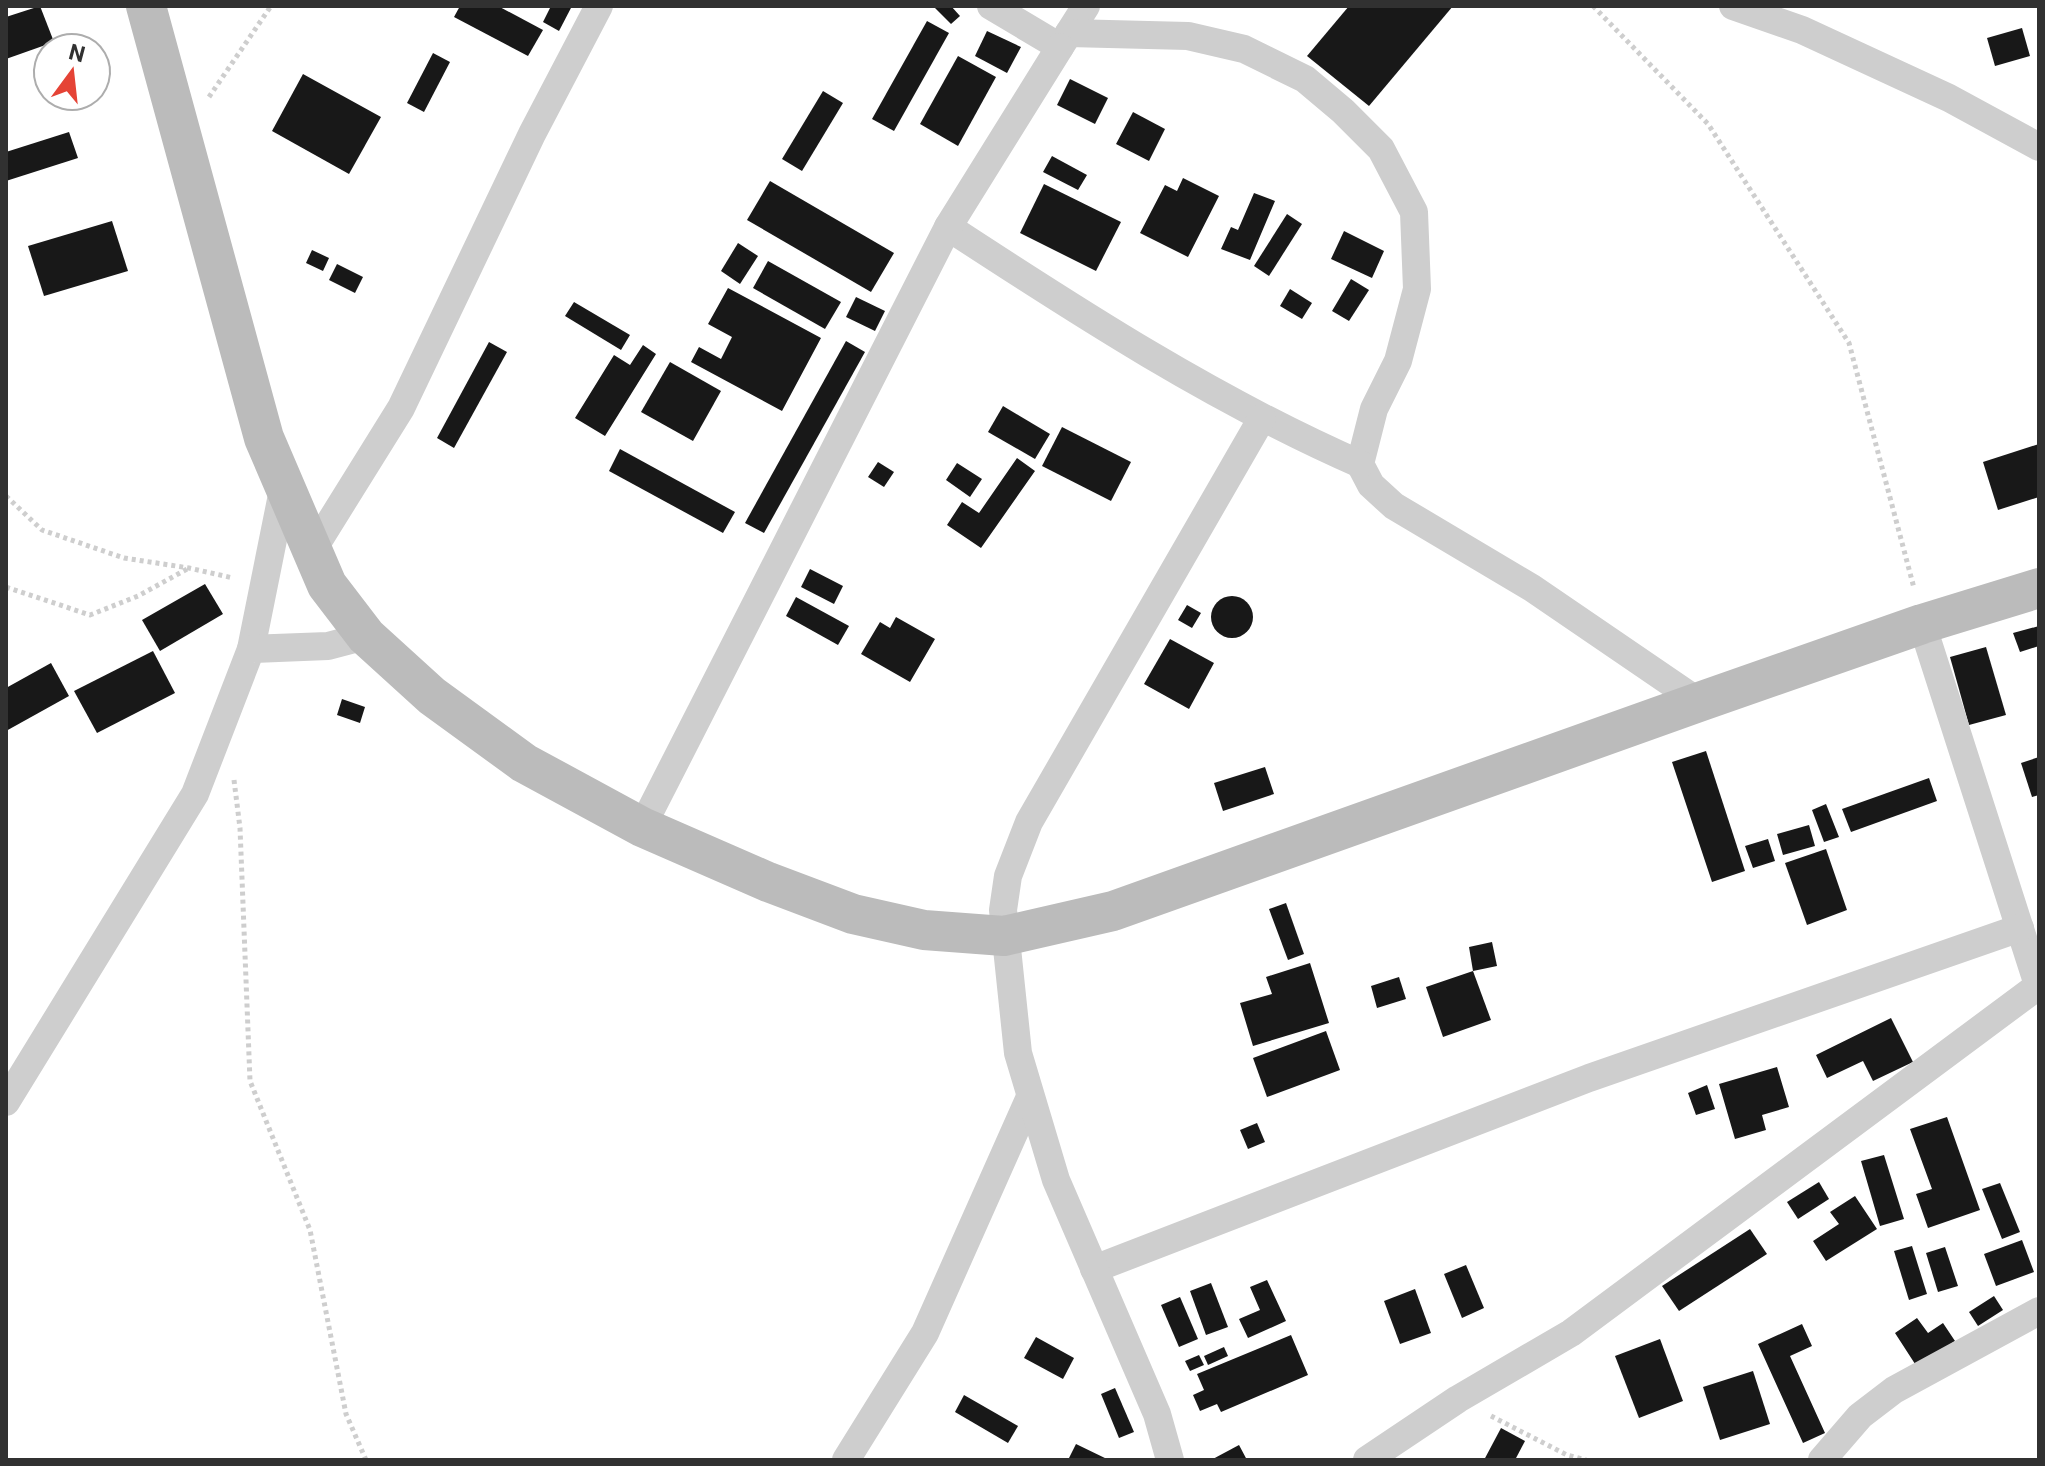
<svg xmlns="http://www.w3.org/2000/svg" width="2045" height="1466" font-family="Roboto,sans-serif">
<rect width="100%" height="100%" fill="#fff"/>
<g fill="#181818">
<path d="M40,6l14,36 -48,17v-42z"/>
<path d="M460,6h38l45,24 -15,26 -74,-39z"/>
<path d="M551,6h21l-13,25 -16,-9z"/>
<path d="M933,6h18l9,10 -9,8z"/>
<path d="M1349,6h104l-84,100 -62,-50z"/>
<path d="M927,21l22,12 -55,98 -22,-12z"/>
<path d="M2022,28l8,28 -35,10 -8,-28z"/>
<path d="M987,31l34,16 -14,26 -32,-17z"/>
<path d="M433,53l17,9 -26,50 -17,-9z"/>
<path d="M958,56l38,21 -38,69 -38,-22z"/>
<path d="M303,74l78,43 -32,57 -77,-43z"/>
<path d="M1070,79l38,19 -13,26 -38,-19z"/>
<path d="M823,91l20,12 -41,68 -20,-12z"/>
<path d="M1133,112l32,17 -16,32 -33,-17z"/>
<path d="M69,132l9,26 -72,23v-29z"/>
<path d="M1052,156l35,19 -9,15 -35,-18z"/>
<path d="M1183,178l36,18 -31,61 -48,-24 25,-48 12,6z"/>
<path d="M770,181l124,72 -23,39 -124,-72z"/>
<path d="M1044,184l77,38 -25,49 -76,-38z"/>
<path d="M1254,193l21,8 -25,59 -29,-11 10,-22 7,3z"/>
<path d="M1287,214l15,10 -33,52 -15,-10z"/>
<path d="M112,221l16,50 -84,25 -16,-50z"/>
<path d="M1344,231l40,20 -12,27 -41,-19z"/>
<path d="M738,243l20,13 -18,28 -19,-13z"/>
<path d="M312,250l17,8 -6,13 -17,-8z"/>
<path d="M768,261l73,41 -16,27 -72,-41z"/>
<path d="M337,264l26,13 -8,16 -26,-13z"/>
<path d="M1351,279l18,11 -20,31 -17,-10z"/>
<path d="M728,288l93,50 -39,73 -91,-49 8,-15 22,12 11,-22 -24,-13z"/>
<path d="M1290,289l22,14 -10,16 -22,-13z"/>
<path d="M856,297l29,14 -10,20 -29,-14z"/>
<path d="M574,302l56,33 -9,15 -56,-34z"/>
<path d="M846,341l19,11 -101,181 -19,-10z"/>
<path d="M489,342l18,10 -53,96 -17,-10z"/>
<path d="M643,345l13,9 -51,82 -30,-18 39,-63 16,10z"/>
<path d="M670,362l51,29 -28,50 -52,-29z"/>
<path d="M1003,406l47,28 -15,25 -47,-27z"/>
<path d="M1062,427l69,35 -20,39 -69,-35z"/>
<path d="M2039,444v53l-41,13 -15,-48z"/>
<path d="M620,449l115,63 -12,21 -114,-62z"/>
<path d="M1017,458l18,13 -54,77 -34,-23 15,-23 17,11z"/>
<path d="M878,462l16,10 -10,15 -16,-10z"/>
<path d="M957,463l25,16 -12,18 -24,-17z"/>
<path d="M810,569l33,17 -9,18 -33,-17z"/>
<path d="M205,584l18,30 -63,37 -18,-31z"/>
<circle cx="1232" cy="617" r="21"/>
<path d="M796,597l53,29 -11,19 -52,-29z"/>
<path d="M1187,605l14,8 -9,15 -14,-8z"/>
<path d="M896,617l39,22 -25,43 -49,-28 19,-32 10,6z"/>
<path d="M2039,626v20l-19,6 -7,-19z"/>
<path d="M1170,639l44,24 -25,46 -45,-25z"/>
<path d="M1986,647l20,68 -37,10 -19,-68z"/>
<path d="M153,651l22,42 -78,40 -23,-42z"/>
<path d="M51,663l18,33 -63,35v-43z"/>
<path d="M342,699l23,8 -5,16 -23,-8z"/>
<path d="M1706,751l39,120 -33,11 -40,-120z"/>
<path d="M2039,757v38l-7,2 -11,-34z"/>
<path d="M1265,767l9,27 -51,17 -9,-28z"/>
<path d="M1929,778l8,23 -86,31 -9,-23z"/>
<path d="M1826,804l13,33 -15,5 -12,-32z"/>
<path d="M1809,825l6,21 -32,9 -6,-21z"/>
<path d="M1768,839l7,22 -22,7 -8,-22z"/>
<path d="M1826,849l21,61 -40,15 -22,-62z"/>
<path d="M1286,903l18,51 -16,6 -19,-51z"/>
<path d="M1492,942l5,24 -24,5 -4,-24z"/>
<path d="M1310,963l19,60 -76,23 -13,-43 32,-9 -6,-17z"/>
<path d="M1473,971l18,49 -48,17 -17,-50z"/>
<path d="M1399,977l7,22 -29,9 -6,-22z"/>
<path d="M1891,1018l22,44 -40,19 -10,-20 -36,17 -11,-23z"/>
<path d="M1326,1031l14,39 -73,27 -14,-39z"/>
<path d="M1777,1067l12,40 -27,8 4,15 -31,9 -16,-55z"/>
<path d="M1707,1085l8,24 -19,6 -8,-22z"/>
<path d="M1947,1117l33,93 -52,18 -12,-34 16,-5 -22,-60z"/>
<path d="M1257,1123l8,19 -17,7 -8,-19z"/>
<path d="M1884,1155l20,64 -24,7 -19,-65z"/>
<path d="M1819,1182l10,17 -31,20 -11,-17z"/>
<path d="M2000,1183l20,49 -18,7 -20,-50z"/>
<path d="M1855,1196l22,33 -51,32 -13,-20 26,-17 -9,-12z"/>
<path d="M1750,1229l17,25 -88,57 -17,-25z"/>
<path d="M2022,1240l12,32 -38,14 -12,-32z"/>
<path d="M1912,1246l15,48 -18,6 -15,-49z"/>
<path d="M1945,1247l13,39 -20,6 -12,-39z"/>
<path d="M1466,1265l18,43 -22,10 -18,-44z"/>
<path d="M1267,1280l19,41 -38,17 -9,-19 21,-9 -10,-23z"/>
<path d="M1211,1283l17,44 -22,8 -16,-44z"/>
<path d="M1415,1289l16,44 -31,11 -16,-43z"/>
<path d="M1994,1296l9,14 -25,16 -9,-14z"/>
<path d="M1180,1297l18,42 -19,8 -18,-42z"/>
<path d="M1917,1318l11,15 15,-10 12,18 -38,26 -22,-34z"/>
<path d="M1802,1324l10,22 -22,10 35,77 -22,10 -45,-99z"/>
<path d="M1291,1335l17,40 -87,37 -4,-8 -17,7 -7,-16 11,-5 -7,-16z"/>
<path d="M1036,1337l38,21 -11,21 -39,-21z"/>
<path d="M1660,1339l23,62 -44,17 -24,-62z"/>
<path d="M1224,1347l4,9 -20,9 -4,-9z"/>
<path d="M1199,1355l5,10 -14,6 -5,-10z"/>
<path d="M1753,1371l17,53 -50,16 -17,-53z"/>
<path d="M1115,1388l19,44 -15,6 -18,-44z"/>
<path d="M964,1395l54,31 -10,17 -53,-31z"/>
<path d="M1501,1428l24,13 -10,19h-31z"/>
<path d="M1076,1444l33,16h-41z"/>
<path d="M1239,1445l8,15h-36z"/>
</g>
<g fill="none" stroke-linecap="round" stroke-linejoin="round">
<g stroke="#cecece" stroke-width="5" stroke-dasharray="4 4" stroke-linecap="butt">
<path d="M1593,6l115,118 141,219 65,245"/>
<path d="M209,97l62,-91"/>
<path d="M6,496l36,34 82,28 65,10 44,10"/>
<path d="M6,587l84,28 48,-19 51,-28"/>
<path d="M234,780l6,48 10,253 60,149 36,184 20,46"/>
<path d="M1491,1416l76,39 19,5"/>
</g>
<g stroke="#cecece" stroke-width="28">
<path d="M991,6l69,41 26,-41"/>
<path d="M1733,6l69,24 147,68 90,49"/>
<path d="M1069,33l119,3 56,13 61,30 38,32 38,38 33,63 3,77 -19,72 -24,48 -14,55 11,21 23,21 138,82 167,114"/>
<path d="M948,227c133,87 266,173 412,237"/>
<path d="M312,551l89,-143 131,-274 67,-128"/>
<path d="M1922,624l117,364"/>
<path d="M251,649l33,-164"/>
<path d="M642,827l306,-600 112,-180"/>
<path d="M6,1102l189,-308 56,-145 77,-3 38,-10"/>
<path d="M1094,1269l495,-191 431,-150"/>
<path d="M846,1460l79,-127 105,-236"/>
<path d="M1170,1460l-13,-46 -101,-234 -38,-127 -15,-143 5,-34 21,-54 233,-404"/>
<path d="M1367,1460l91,-61 113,-66 467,-347"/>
<path d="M1822,1460l38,-44 34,-26 145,-79"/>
</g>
<path stroke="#bbb" stroke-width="40" d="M146,6l118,432 63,147 39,51 66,60 92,67 118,64 126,55 85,32 71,16 80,6 109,-25 586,-209 223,-78 117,-36"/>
</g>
<rect width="2045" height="1466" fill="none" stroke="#313131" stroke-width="16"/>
<g transform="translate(72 72) rotate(15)"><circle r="38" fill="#ffffff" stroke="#adadad" stroke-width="2"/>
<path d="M0-6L14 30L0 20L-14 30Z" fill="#e54336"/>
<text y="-12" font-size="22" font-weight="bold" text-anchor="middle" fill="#313131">N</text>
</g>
</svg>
